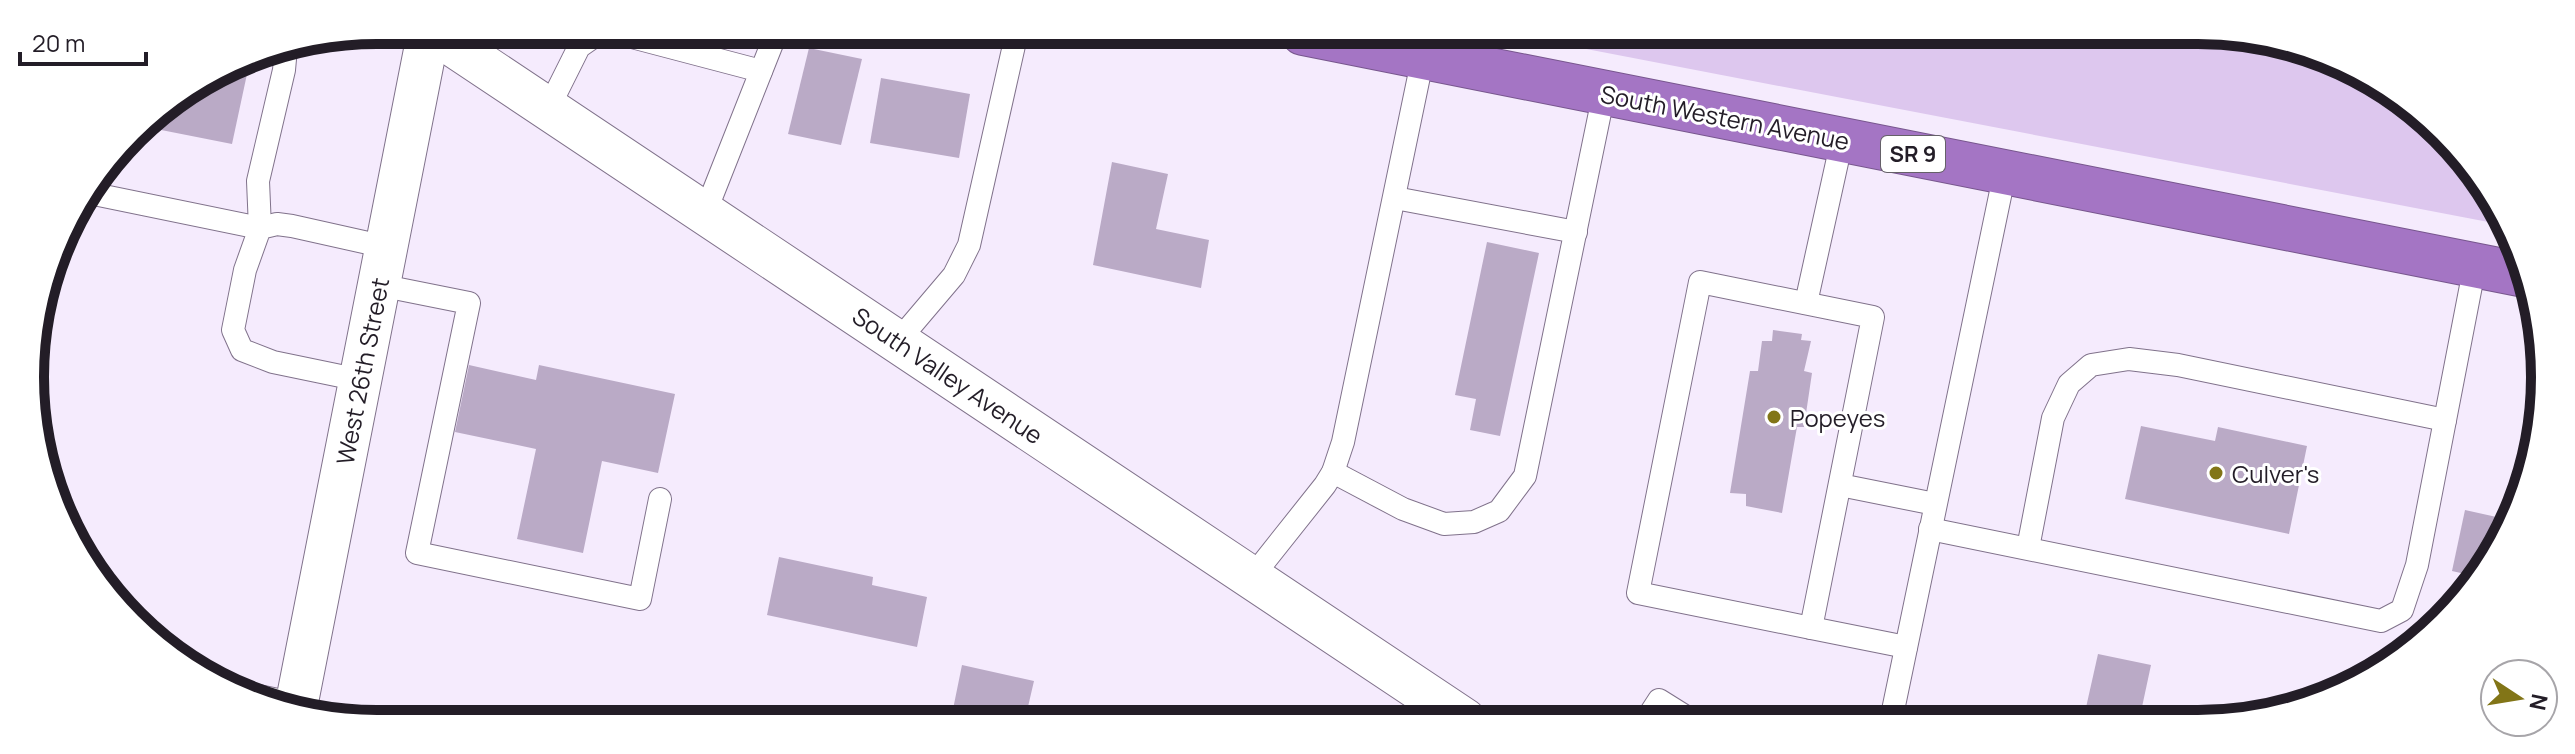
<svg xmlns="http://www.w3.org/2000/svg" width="2575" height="754" font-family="Manrope,sans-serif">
<rect width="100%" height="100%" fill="#f5ebfd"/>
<path fill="#ddc7ee" d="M1508,34l757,3 125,51 96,96 18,41z"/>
<g fill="#baaac6">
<path d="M809,48l53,11 -21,86 -53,-11z"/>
<path d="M241,58l9,2 -18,84 -91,-18 7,-10z"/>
<path d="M881,78l89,16 -11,64 -89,-15z"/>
<path d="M1112,162l56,12 -12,55 53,11 -8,48 -108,-23z"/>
<path d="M1487,242l52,11 -39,183 -30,-6 6,-31 -21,-4z"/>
<path d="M1773,330l29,4 -1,6 10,1 -7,30 8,2 -8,54h-7l-15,86 -36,-7v-12l-16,-1 20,-122h8l4,-30h10z"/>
<path d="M469,365l67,15 3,-15 136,29 -17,79 -56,-12 -19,92 -66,-14 19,-90 -81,-17z"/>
<path d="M2141,426l74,15 3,-14 89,19 -18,88 -164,-35z"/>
<path d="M2465,510l45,10 -11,30 -21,27 -26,-6z"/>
<path d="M779,557l94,20 -1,8 55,12 -10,50 -150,-32z"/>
<path d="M2098,654l53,11 -12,56h-13l-41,-9z"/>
<path d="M962,665l72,16 -7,30 38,8h-114z"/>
</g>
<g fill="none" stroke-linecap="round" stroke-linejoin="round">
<defs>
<g id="lane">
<path d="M609,31l152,40"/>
<path d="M548,109l31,-62 23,-16"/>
<path d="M89,193l171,35 -2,-47 26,-111 2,-22"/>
<path d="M1395,198l181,34"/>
<path d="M705,213l72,-182"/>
<path d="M1700,282l173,35 -62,311 -173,-35z"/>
<path d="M379,285l90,18 -52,250 223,46 20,-100"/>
<path d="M1806,303l36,-163"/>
<path d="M898,341l56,-66 15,-30 48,-213"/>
<path d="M360,380l-87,-18 -31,-12 -9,-20 12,-60 15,-42 17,-4 15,2 94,21"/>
<path d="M1333,472l70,37 41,15 30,-2 25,-11 26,-35 79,-383"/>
<path d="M1840,485l95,19"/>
<path d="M1930,529l451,92 21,-11 15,-45 58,-300"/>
<path d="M2028,548l25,-130 16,-34 22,-19 38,-6 49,6 267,55"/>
<path d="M1252,577l73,-92 8,-13 10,-30 80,-385"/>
<path d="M1811,628l95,19"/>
<path d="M245,693l52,11"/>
<path d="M1646,720l13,-20 32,20"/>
<path d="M1891,720l114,-548"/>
</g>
<g id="street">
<path d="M430,30l1035,690"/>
<path d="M295,712l134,-682"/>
</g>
<path id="highway" d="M1303,33l1221,242"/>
</defs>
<use href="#lane" stroke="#80728b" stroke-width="24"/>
<use href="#street" stroke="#80728b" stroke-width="44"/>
<use href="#highway" stroke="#77568d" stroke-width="46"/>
<use href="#lane" stroke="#fff" stroke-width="22"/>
<use href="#street" stroke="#fff" stroke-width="42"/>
<use href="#highway" stroke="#a475c4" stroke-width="44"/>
</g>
<g fill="#827517" stroke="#fff" stroke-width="3">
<circle cx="1774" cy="417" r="8"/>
<circle cx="2216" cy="473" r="8"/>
</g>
<g text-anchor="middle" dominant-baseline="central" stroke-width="6" stroke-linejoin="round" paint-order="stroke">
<rect fill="#fff" stroke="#656168" stroke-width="2" x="1881" y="136" width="64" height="36" rx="6"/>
<g font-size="22" font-weight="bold" fill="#231d27">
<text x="1913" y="154">SR 9</text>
</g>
<g font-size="24" fill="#231d27" stroke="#fff">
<text transform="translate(1725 117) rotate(11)">South Western Avenue</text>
<text transform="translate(362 371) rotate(-79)">West 26th Street</text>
<text transform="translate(948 375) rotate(34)">South Valley Avenue</text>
</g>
<g font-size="24" fill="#231d27" stroke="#fff" text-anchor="start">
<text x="1790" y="417">Popeyes</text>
<text x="2232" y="473">Culver's</text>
</g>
</g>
<path d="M0 0H2575V754H0ZM377 44H2198A333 333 0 0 1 2531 377V377A333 333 0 0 1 2198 710H377A333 333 0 0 1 44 377V377A333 333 0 0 1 377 44Z" fill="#fff" fill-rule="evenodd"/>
<path fill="none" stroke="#231d27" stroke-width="10" d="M377 44H2198A333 333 0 0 1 2531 377V377A333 333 0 0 1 2198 710H377A333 333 0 0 1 44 377V377A333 333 0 0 1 377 44Z"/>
<g transform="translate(2519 698) rotate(102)"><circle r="38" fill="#ffffff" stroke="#a7a5a9" stroke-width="2"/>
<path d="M0-6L14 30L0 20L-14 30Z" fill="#827517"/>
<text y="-12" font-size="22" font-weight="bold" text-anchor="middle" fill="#231d27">N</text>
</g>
<path d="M20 52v12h126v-12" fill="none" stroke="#231d27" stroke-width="4"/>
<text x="32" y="52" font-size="24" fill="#231d27" stroke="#ffffff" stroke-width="6" paint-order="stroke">20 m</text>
</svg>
